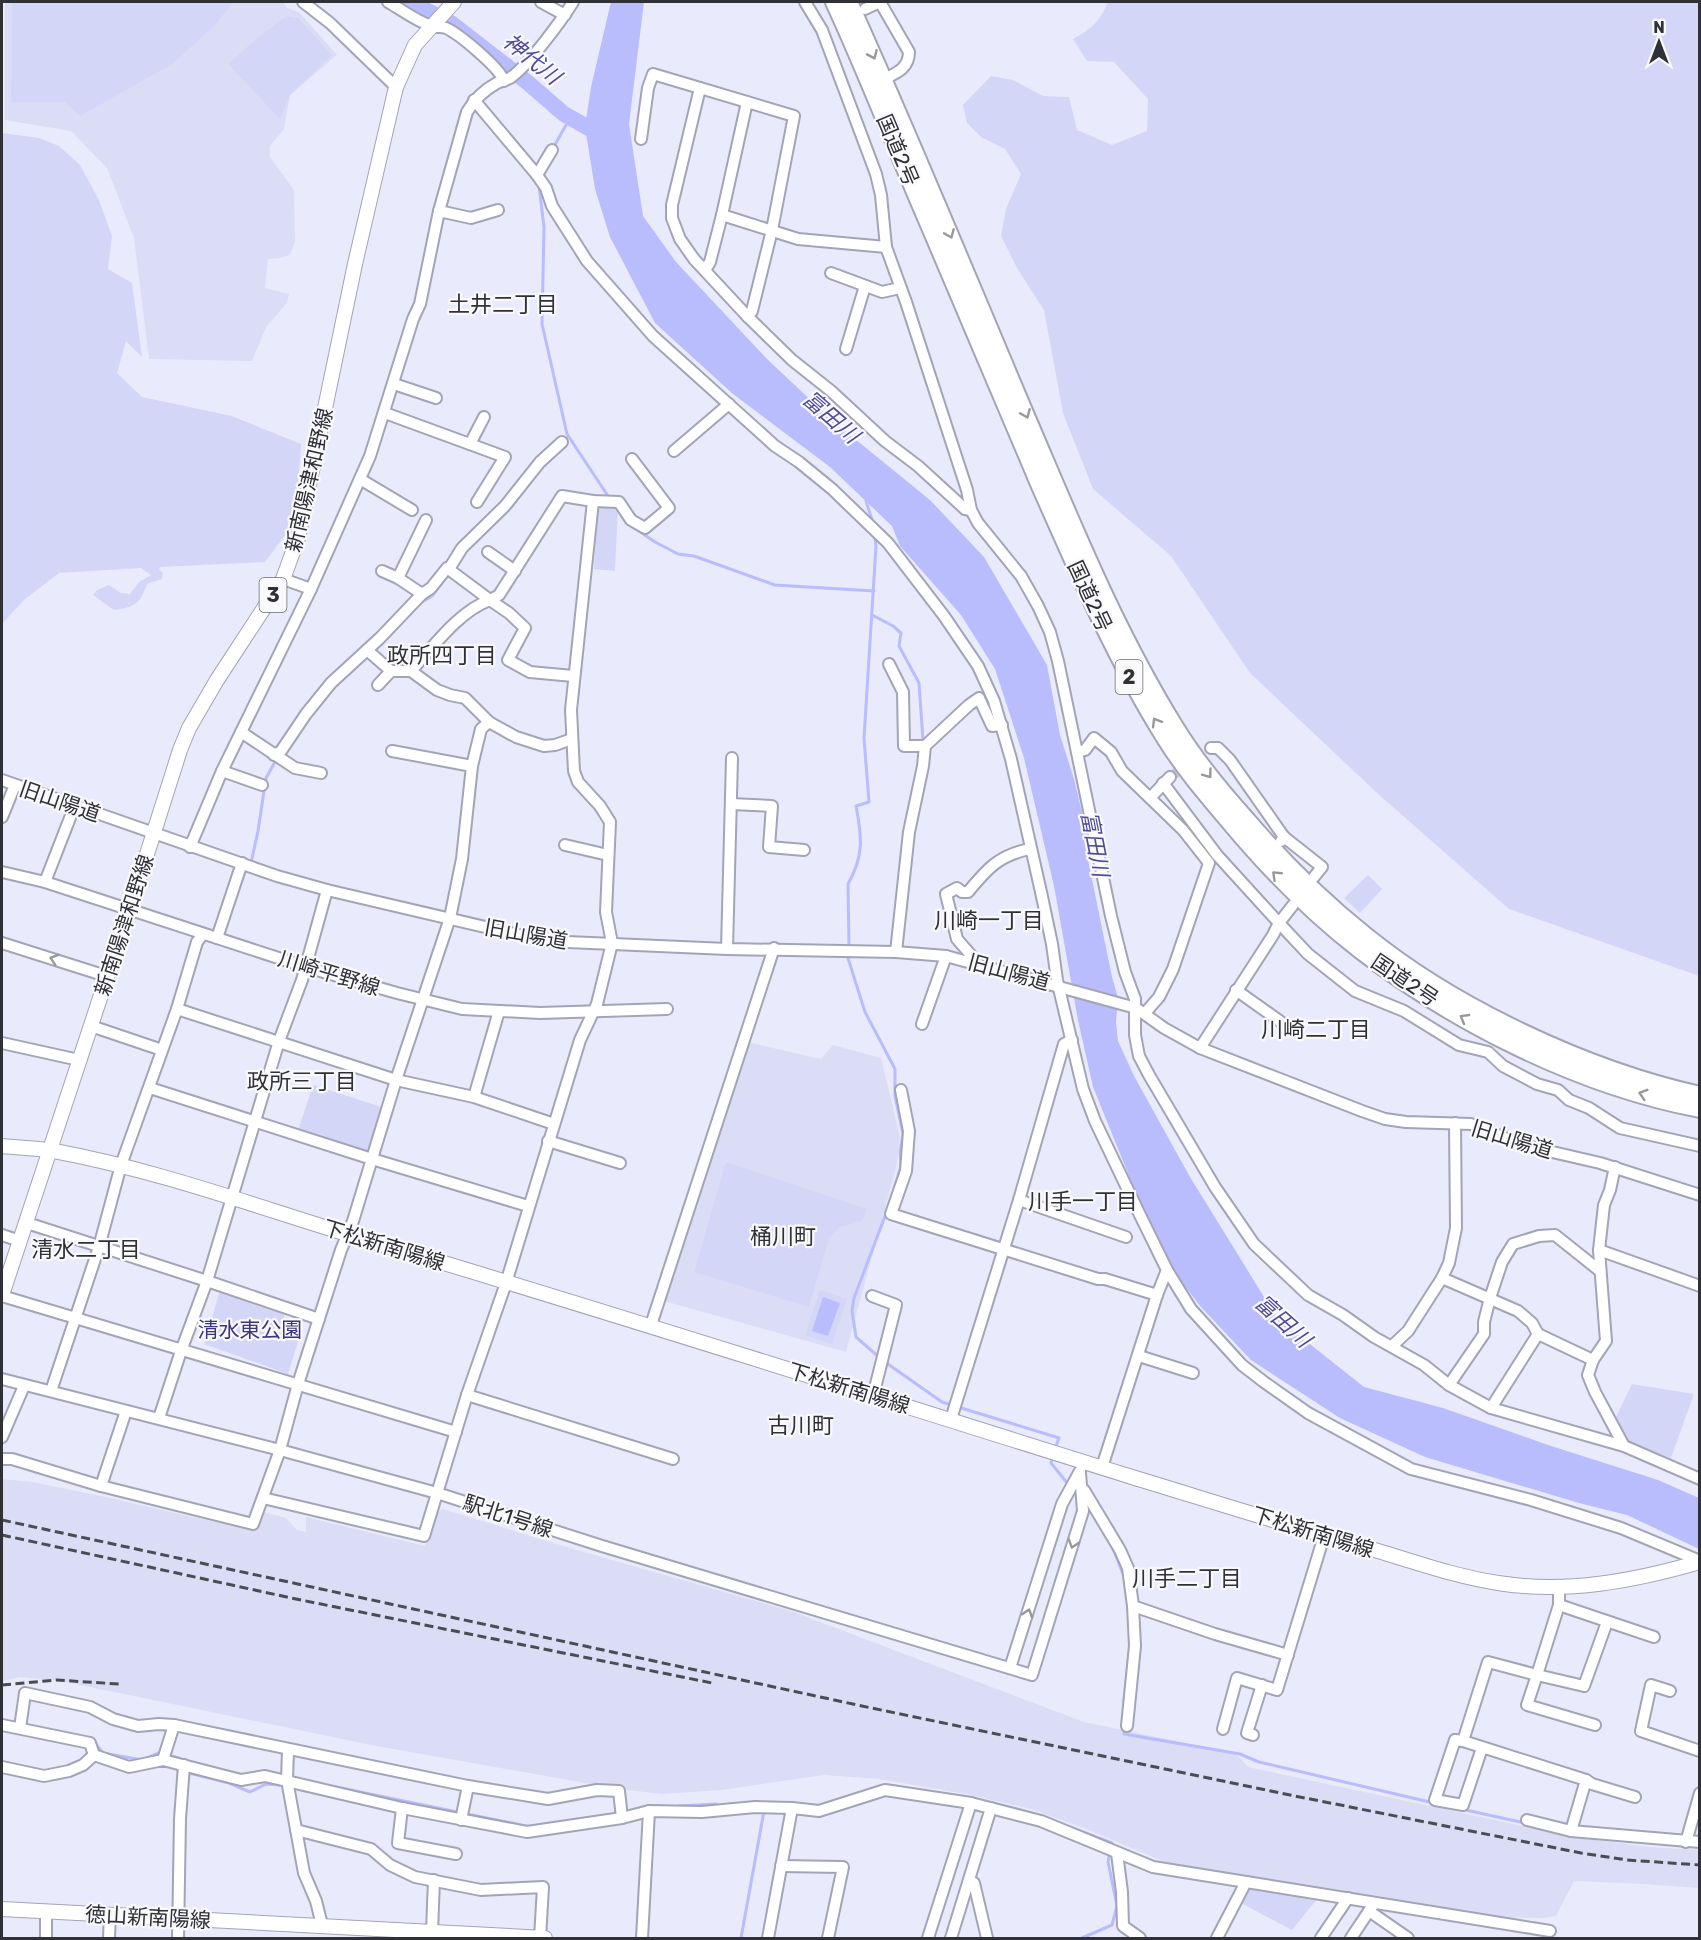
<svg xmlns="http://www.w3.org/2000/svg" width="1701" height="1940" font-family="Rubik,'Noto Sans JP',sans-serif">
<rect width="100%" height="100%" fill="#e9ebfc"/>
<g fill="#dbddf6">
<path d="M5,2h278l4,6 12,4 38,43 -47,40 -6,34 -14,17v11l24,33 1,51 -5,14 -10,3 -12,1 -3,29 24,6 -2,9 -21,24 -14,34 -103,-2 -15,-121 -27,-70 -36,-37 -66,-11z"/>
<path d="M743,1041l78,18 12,-14 48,13 19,79 -4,31 -50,184 -189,-53z"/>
<path d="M2,1479l30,3 69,14 153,35 6,-20 26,7 11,12 9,2v-15l119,29 7,-32 11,-5 127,39 221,63 293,111 151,31 13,14 331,71 70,9 50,3v38l-56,-4 -69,-3 -18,35 -13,2 -59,-1 -317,-54 -78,-33 -58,-21 -65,-15 -87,-15 -55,-4 -102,15 -60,4 -43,-5 -248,-44 -310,-64 -41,-4 -18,4z"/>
</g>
<g fill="#d4d6f8">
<path d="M12,2h221l-18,23 -44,40 -91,51 -15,-14h-54z"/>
<path d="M1108,2h591v974l-190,-67 -132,-116 -127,-120 -79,-117 -78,-67 -30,-76 -19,-103 -27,-42 -16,-32 5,-27 15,-35 -16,-25 -24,-12 -14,-14 -4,-18 28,-29 22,4 30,16 26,1 8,33 35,15 35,-14 1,-32 -34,-37 -27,-1 -14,-22c20,-11 26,-17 35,-37z"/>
<path d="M287,16l11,2 34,37 -42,40 -10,24 -52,-55 30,-27z"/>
<path d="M2,133l37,5 20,8 21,19 19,35 13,36 -4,33 24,14 10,74 -16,-16 -9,32 25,24 90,19 69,28 -3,41 -9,45 -24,32 -105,5 -1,2 4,4 -1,6 -15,5c-7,20 -12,23 -33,26l-21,-15 4,-5 12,-5 12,8 9,1 9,-12 12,-7 -10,-7 -82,5 -35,27 -22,24z"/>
<path d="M598,505l20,3 -3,63 -21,-2z"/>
<path d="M1368,875l14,14 -22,24 -16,-15z"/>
<path d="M313,1085l72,23 -14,44 -73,-21z"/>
<path d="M726,1162l141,47 -5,12 -22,6 -11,11 -20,69 -115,-35z"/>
<path d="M221,1287l65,23 -5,18 19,7 -12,39 -84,-30z"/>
<path d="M820,1290l27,9 -15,45 -27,-9z"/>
<path d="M1632,1384l62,10 -23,64 -44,-17 -13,-20z"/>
<path d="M1248,1885l70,13 -26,32 -53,-28z"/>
</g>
<g fill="#b9bcfd">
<path d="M611,2h33l-15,122 14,92 33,46 90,96 68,64 96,78 54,57 63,108 13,70 14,44 13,54 -1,17 26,127 6,21 -2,24 2,19 16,35 56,101 87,141 87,69 79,21 108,38 107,34 41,18v51l-72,-34 -48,-12 -154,-46 -85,-39 -89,-58 -50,-53 -39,-50 -69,-170 -15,-67 -24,-134 -30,-128 -29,-89 -34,-54 -61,-69 -8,-20 -62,-59 -97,-73 -78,-71 -45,-86 -15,-48 -10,-62 6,-40z"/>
<path d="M823,1297l17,6 -12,33 -16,-5z"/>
</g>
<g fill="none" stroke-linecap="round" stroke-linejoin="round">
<g stroke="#b9bcfd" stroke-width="3">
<path d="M553,148l17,-30"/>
<path d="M539,186l5,41 -2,97 25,110 43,65"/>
<path d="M866,501l7,22"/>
<path d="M633,527l22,15 23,12 16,2 81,29 99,6"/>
<path d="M420,603l12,-7 18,-24"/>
<path d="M872,615l21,11 8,7 -2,13 20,37 4,58"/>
<path d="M251,863l7,-32 8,-53 10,-18"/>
<path d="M849,948l-1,-64c16,-28 14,-47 8,-78l13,-4 -5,-64 12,-192 -1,-10"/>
<path d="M847,955l18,57 30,57v27l8,38 -3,18 1,14 -11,36"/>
<path d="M880,1358l-24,-21 -4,-26 2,-13 33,-87"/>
<path d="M885,1362l57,40 10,3"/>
<path d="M958,1407l101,31 -4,11"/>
<path d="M1053,1455l-2,8 17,21"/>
<path d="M1112,1546l13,33"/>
<path d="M1124,1701l6,-59"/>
<path d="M1124,1728v6l116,20 19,8 175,41"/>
<path d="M95,1743l8,10 39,7 16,-7 21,5 2,3"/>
<path d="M187,1769l2,4 40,10 21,9 16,-8 15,1"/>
<path d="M331,1786l200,41"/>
<path d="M679,1806l37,-2"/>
<path d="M1461,1809l64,14"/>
<path d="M1070,1827l42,16 -1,3"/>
<path d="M1644,1842l56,5"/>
<path d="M741,1938l23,-127"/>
<path d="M1082,1938l30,-13 5,-19 -9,-44 2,-10"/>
</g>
<path stroke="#b9bcfd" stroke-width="16" d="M410,2l41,21 76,59 37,32 30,17 5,9"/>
<path stroke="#c4c6d5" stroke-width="10" stroke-dasharray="10 5" stroke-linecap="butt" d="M1170,777l41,-29"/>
<defs>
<g id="minor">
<path d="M303,2l27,21 66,64"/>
<path d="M388,2c13,7 29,20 44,24 5,2 10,0 14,2 13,6 53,39 58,53"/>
<path d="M541,2l24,13"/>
<path d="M805,2l17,28 54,144 5,21 5,52 20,55 61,188 4,20 7,13 43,53 17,30 12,26 8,29 53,255 14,56 10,27v36l4,21 10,19 66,112 39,57 54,51 35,20 31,22 50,28 25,20 42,23 133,38 76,33"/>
<path d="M880,2l29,50c0,16 -12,21 -25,27"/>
<path d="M865,9l15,-7"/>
<path d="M700,88l-28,117v13l8,21 14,20 54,58 44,43 39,31 54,50 33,25 47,43 6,1"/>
<path d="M474,100l63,75 9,13 6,18 35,55 66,75 122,110 24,16 33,27 56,54 56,73 34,50 16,35 17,58 30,133 11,52 5,36 26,109 12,32 44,92 28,57 24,39 51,56 22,17 44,31 103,56 120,31 90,28 79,33"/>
<path d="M641,139l7,-51 5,-14 141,42 -22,114 -20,81 -4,6"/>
<path d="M537,175l15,-25"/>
<path d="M439,211l32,7 27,-8"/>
<path d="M722,215l76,24 88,8"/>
<path d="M705,270l5,-8 12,-47 25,-113"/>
<path d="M831,273l51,19 18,-4"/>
<path d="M846,349l19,-63"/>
<path d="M394,384l42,14"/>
<path d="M385,413l120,44 -28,45"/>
<path d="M470,444l14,-27"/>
<path d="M674,451l55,-47"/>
<path d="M360,479l52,31"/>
<path d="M426,520l-28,58 24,16 9,-6 16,-20 43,32 9,-5 63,-99 31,5 26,1 12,18 14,8 24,-20 -37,-49"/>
<path d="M488,552l27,19"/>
<path d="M449,569l13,-21 43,-42 35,-44 22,-20"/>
<path d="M382,571l16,7"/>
<path d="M283,579l28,10"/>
<path d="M367,650l24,21h20"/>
<path d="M889,664l14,28 1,54h21"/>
<path d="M378,685l13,-14"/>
<path d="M241,732l54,36 26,5"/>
<path d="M572,739l-17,6 -11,1 -28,-9 -27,-15 -24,-24 -15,-3 -13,-5 -26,-19c22,-24 48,-60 79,-71l19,13 16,15 -17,32 22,12 43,4"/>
<path d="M1211,748h7l12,12 54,77"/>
<path d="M392,751l80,15"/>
<path d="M1077,752l8,-2 9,-12 17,14 11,19 61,59 26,33 -36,106 -14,28 -14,16"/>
<path d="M274,755l7,-4 25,-37 25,-31 49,-45 42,-44"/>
<path d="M222,771l40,14"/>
<path d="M2,780l275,96 50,14 218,51 182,8 169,3 50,4 190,52 28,20 36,20 162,63 23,8 21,3 65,2 51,21 78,18 100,32"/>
<path d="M1163,783l54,72 62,68 29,31 47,37 49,20 55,34 29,7 15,14 34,18 21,6 11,10 20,8 31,20 80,18"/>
<path d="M1150,798l20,-21"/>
<path d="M731,804l41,2 -3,41 35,3"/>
<path d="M2,817l13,-32"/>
<path d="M1281,841l3,-4 38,30 -8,10"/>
<path d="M565,845l43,10"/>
<path d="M190,847l32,-76 89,-182 59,-133 43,-137 7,-15 19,-93 28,-99c7,-12 17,-22 30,-29 4,-2 9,-3 13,-5 19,-13 51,-57 63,-76"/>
<path d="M2,872l43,10 261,85 91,26 65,16 78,4 127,-4"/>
<path d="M45,882l30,-77"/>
<path d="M217,938l25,-75"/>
<path d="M2,943l104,33"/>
<path d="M727,949l5,-191"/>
<path d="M896,952l13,-120 14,-66 2,-20 44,-41 10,-7 13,28 10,-1"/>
<path d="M969,961l1,-7 -13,-15 -11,-45 11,-6 5,4h6c19,-23 31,-37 62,-43"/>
<path d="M1236,990l52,37"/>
<path d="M177,1009l219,71 78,17 80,27"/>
<path d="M922,1024l24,-68"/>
<path d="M91,1026l71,24"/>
<path d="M2,1043l77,17"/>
<path d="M1200,1048l73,-113 6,-12 14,-18"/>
<path d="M150,1088l222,71 156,47"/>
<path d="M901,1090l8,41 -3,40 -15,43 207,65h7l52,16"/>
<path d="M474,1097l25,-86"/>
<path d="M548,1141l72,22"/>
<path d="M1615,1167l-5,23 -6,15 -5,45 7,91 -13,19 -5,15 7,17 29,54"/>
<path d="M1019,1200l107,37"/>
<path d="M27,1223l180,58 112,38"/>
<path d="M2,1235l18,6"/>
<path d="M1599,1250l101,36"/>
<path d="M1442,1278l76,33 14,12 6,11 55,26"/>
<path d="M2,1296l454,136"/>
<path d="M872,1296l24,9 -23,91"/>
<path d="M651,1325l123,-377"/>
<path d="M1392,1346l16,-15 34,-53 7,-15 7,-35 -1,-105"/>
<path d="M1139,1356l54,17"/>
<path d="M2,1379l278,71 157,43 165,53 430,129 51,-164 -3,-38"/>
<path d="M1449,1385l35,-51v-12l6,-24 12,-36 11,-18 26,-8 16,-1 45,36"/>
<path d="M51,1391l48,-144 22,-82 56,-156 20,-67 6,-8"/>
<path d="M467,1395l206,64"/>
<path d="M1491,1408l47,-74"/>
<path d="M159,1418l22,-67 26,-70 72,-240 23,-61 25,-90"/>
<path d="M951,1419l68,-219 45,-156 8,-4"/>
<path d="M2,1437l22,-51"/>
<path d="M2,1459h10l89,27 152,38 27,-74 18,-66 43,-134 12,-29 43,-141 54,-162 12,-59 10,-93 9,-37 8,-7"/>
<path d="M1102,1467l55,-172 10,-25"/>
<path d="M101,1486l25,-75"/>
<path d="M1084,1490l36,60 8,18 5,38 2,40 -8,80"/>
<path d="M263,1498l161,38 43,-141 39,-112 74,-243 17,-36 15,-61 -6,-31 4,-90 -10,-16 -22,-24 -4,-11 -3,-61 22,-209"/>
<path d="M1559,1605l95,32"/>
<path d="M1133,1606l82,28 73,21"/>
<path d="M1010,1668l52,-164 18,-33"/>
<path d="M1670,1691l-19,-6 -10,46 59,20"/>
<path d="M2,1725l88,18 4,12"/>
<path d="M1595,1725l-68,-20 10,-30 47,11 23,-64"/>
<path d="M20,1728l5,-35 65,14 23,12 25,7 21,-2 15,1 294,61 80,13 49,-9 22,1 3,27"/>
<path d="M1223,1729l14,-51 40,12 47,-154"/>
<path d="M1253,1735l-6,-2 15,-48"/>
<path d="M1463,1741l25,-79 49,13 22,-70v-19"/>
<path d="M1482,1748l-19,57 -28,-5 20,-60 8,1 123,39 -15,51 129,11"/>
<path d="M288,1750l-1,30 17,93 12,28 6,24"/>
<path d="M94,1755l35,12 34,-7 78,20 24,-4 137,32 125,24 95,-14 27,-7 53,1 53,-5 37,1 27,3 66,-21 86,13 70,18 112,46 397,64"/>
<path d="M163,1760l11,-35"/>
<path d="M2,1767l42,9 25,-5 14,-6 11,-10"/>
<path d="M1586,1780l6,4 43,13"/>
<path d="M402,1808l-4,35 58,11"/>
<path d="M461,1820l7,-34"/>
<path d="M1527,1820l44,11"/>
<path d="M296,1830l75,19 19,16 25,12 66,13 62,-3 -3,51"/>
<path d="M1686,1842l14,-49"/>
<path d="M1117,1853l5,39 1,34 17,12"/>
<path d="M781,1866l62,1 -15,71"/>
<path d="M969,1880l5,3 13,55"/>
<path d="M1369,1911l39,27"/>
<path d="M432,1931l2,-51"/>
<path d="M46,1938v-26"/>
<path d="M109,1938l1,-24"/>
<path d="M178,1938l2,-119 4,-54"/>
<path d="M642,1938l7,-127"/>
<path d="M768,1938l24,-130"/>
<path d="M928,1938l43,-135"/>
<path d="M951,1938l40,-130"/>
<path d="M1217,1938l29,-56"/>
<path d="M1321,1938l27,-40"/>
<path d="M1351,1938l22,-33"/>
</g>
<g id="major">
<path d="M2,1146c17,2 35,2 52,5 114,21 222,63 333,95 249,74 497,154 745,231 82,25 164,51 246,74 40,12 80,26 120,32 68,11 136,-2 202,-21"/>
<path d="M2,1295l133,-403 45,-142 9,-22 28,-48 66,-101 15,-41 57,-274 41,-177 19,-42 39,-43"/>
<path d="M2,1909l543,29"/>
</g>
<g id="highway">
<path d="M834,2c34,73 63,150 96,225 37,86 73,173 110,259 38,86 75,172 125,252 18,29 41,56 63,82 39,47 83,92 132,130 96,74 220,136 340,159"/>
<path d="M849,2c61,135 117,272 175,409 46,107 89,216 151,316 20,33 45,63 71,92 36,42 76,82 120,117 89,72 221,134 334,159"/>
</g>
</defs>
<use href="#minor" stroke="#a3a4b5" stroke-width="14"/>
<use href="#major" stroke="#a3a4b5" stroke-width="16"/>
<use href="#highway" stroke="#a3a4b5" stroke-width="20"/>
<use href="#minor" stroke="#fff" stroke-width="10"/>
<use href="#major" stroke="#fff" stroke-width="14"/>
<use href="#highway" stroke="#fff" stroke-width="16"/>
<g stroke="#4a4b53" stroke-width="3" stroke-dasharray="9 4.5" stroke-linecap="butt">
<path d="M2,1520l860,186 423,88 296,59 46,7 73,5"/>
<path d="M2,1535l294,64 416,84"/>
<path d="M2,1685l54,-5 63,4"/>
</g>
</g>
<defs><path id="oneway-chevron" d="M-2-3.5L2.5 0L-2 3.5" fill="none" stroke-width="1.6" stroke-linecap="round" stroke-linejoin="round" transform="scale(1.5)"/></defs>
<g stroke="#98989b">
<use href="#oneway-chevron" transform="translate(873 55) rotate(66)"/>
<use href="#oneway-chevron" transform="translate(950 234) rotate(67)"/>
<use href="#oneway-chevron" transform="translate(1026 414) rotate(67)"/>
<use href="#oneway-chevron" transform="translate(1156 722) rotate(-121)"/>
<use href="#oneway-chevron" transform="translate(1208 774) rotate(54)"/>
<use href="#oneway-chevron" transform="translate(1276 875) rotate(-136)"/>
<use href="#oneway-chevron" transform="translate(54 959) rotate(-163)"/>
<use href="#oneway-chevron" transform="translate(1464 1018) rotate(-150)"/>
<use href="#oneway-chevron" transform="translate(1643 1094) rotate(-163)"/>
<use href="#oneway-chevron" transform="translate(1073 1544) rotate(107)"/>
<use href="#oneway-chevron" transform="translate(1028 1613) rotate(-72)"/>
</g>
<g text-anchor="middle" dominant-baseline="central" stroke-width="4.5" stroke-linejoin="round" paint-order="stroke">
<g fill="#f9f9fc" stroke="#6c6d72" stroke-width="1.5">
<rect x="259.5" y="578" width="27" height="34" rx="4.5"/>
<rect x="1115.5" y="660" width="27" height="34" rx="4.5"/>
</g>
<g font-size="20" font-weight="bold" fill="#303137">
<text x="273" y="595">3</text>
<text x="1129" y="677">2</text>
</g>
<g font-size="21" fill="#303137" stroke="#f9f9fc">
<text transform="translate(898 150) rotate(67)">国道2号</text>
<text transform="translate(309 480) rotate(-77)">新南陽津和野線</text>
<text transform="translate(1090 596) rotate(65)">国道2号</text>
<text transform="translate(60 801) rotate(19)">旧山陽道</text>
<text transform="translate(124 925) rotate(-72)">新南陽津和野線</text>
<text transform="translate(526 934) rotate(10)">旧山陽道</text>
<text transform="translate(1009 972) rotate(15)">旧山陽道</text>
<text transform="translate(329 973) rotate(17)">川崎平野線</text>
<text transform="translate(1405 980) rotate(34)">国道2号</text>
<text transform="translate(1512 1139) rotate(17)">旧山陽道</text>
<text transform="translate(384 1245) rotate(17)">下松新南陽線</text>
<text transform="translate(849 1388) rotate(17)">下松新南陽線</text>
<text transform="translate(508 1516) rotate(18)">駅北1号線</text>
<text transform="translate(1313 1532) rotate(17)">下松新南陽線</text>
<text transform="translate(148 1917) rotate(3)">徳山新南陽線</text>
</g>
<g font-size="21" fill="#3b3681" stroke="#f9f9fc">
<text x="250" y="1329">清水東公園</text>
</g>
<g font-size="22" font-style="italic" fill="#4f4c99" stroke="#f9f9fc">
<text transform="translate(532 59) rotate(39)">神代川</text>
<text transform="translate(831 417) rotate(41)">富田川</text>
<text transform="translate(1095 844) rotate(79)">富田川</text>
<text transform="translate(1283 1321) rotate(42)">富田川</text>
</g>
<g font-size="22" fill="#303137" stroke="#f9f9fc">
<text x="503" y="304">土井二丁目</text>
<text x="442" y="655">政所四丁目</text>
<text x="989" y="920">川崎一丁目</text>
<text x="1316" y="1029">川崎二丁目</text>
<text x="302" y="1081">政所三丁目</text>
<text x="1083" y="1201">川手一丁目</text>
<text x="783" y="1236">桶川町</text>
<text x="86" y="1249">清水二丁目</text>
<text x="801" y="1425">古川町</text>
<text x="1187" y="1578">川手二丁目</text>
</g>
</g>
<rect width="1701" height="1940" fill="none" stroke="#303137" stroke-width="6"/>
<g transform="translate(1659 42)" stroke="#f9f9fc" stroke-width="4.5" paint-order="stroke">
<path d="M0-4.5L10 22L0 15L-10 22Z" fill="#303137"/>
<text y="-9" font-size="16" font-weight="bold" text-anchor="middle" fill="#303137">N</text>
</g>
</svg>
